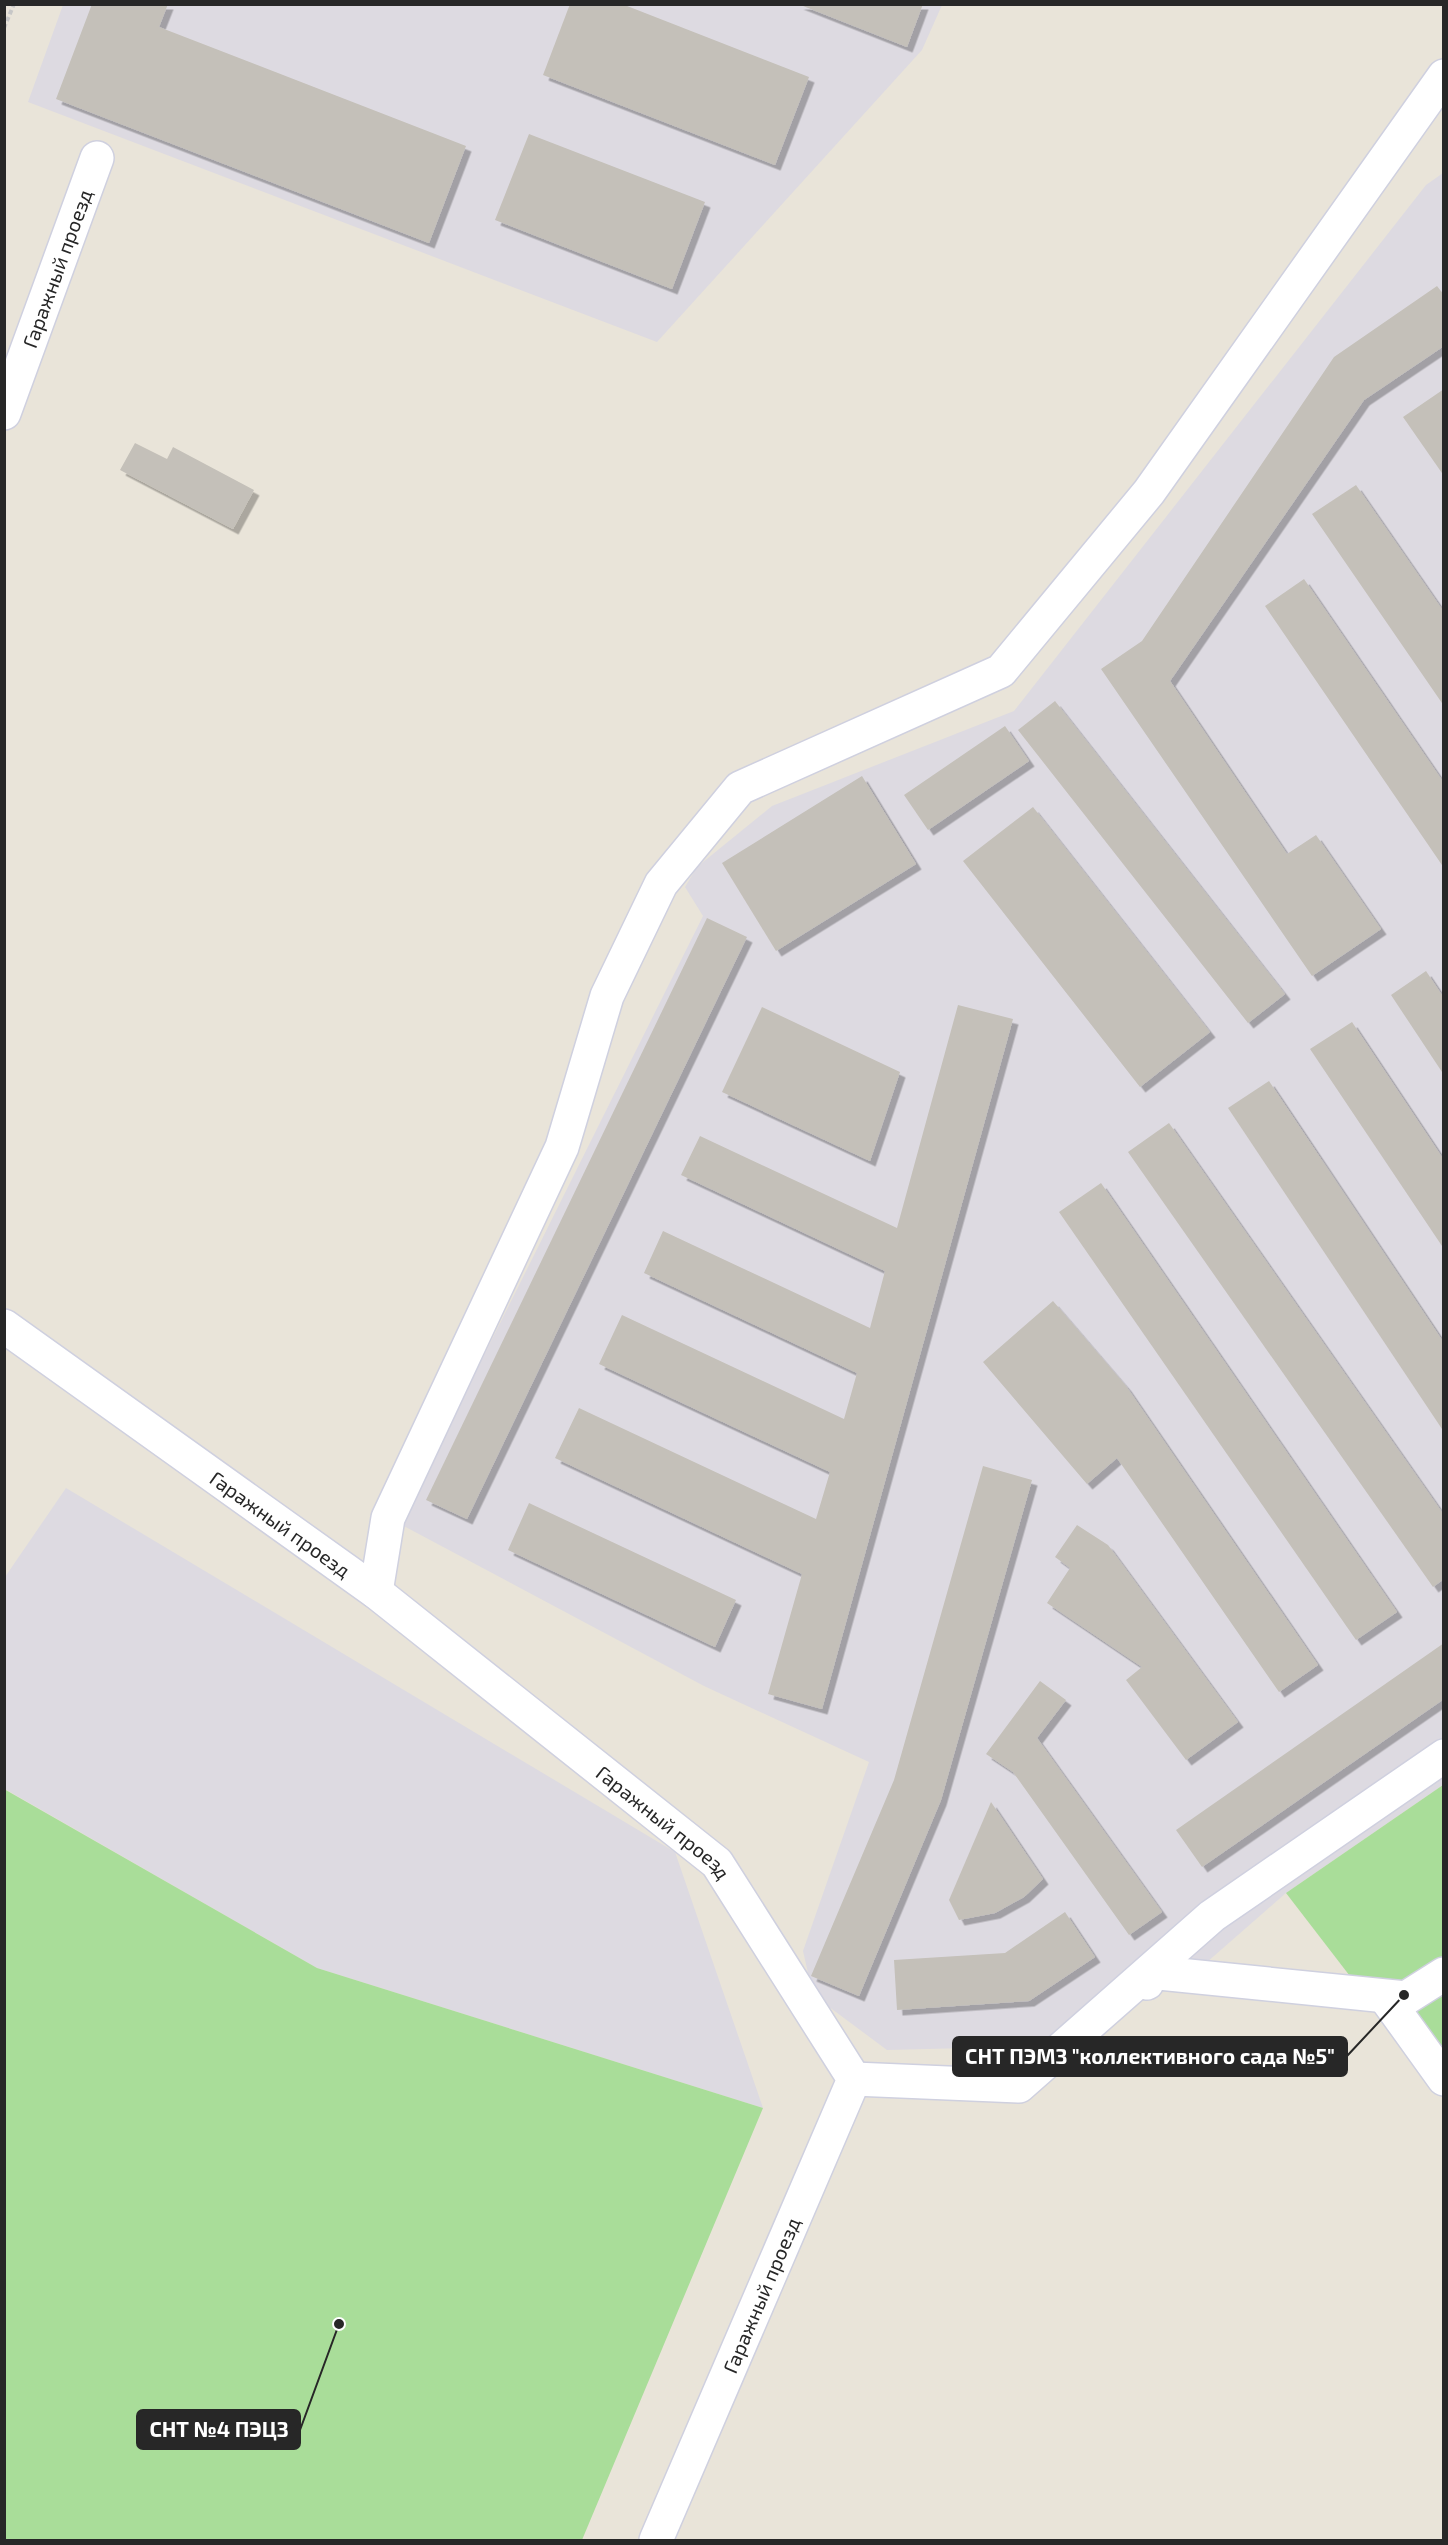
<svg xmlns="http://www.w3.org/2000/svg" width="1448" height="2545" font-family="'Exo 2',sans-serif">
<defs>
<filter id="shadow"><feDropShadow dx="5.5" dy="5.5" stdDeviation="0" flood-color="#0004"/></filter>
</defs>
<rect width="100%" height="100%" fill="#e9e4d9"/>
<g fill="#dddae1">
<path d="M63,5h879l-20,45 -265,292 -629,-240z"/>
<path d="M1443,173v1612l-157,108 -88,77 -152,76 -159,4 -74,-55 -10,-44 66,-189 -165,-76 -304,-162 303,-608 -18,-29 12,-20 75,-61 242,-95 412,-526z"/>
<path d="M66,1488l609,364 88,256 -446,-140 -312,-179v-212z"/>
</g>
<g fill="#a9dd99">
<path d="M1443,1785v312l-157,-204z"/>
<path d="M4,1789l313,179 446,140 -181,432h-577z"/>
</g>
<g fill="#c4c0b9" filter="url(#shadow)">
<path d="M92,4h76l-9,23 307,119 -37,97 -373,-144z"/>
<path d="M570,4h52l187,73 -34,88 -232,-90z"/>
<path d="M798,4h125l-16,43z"/>
<path d="M529,134l176,68 -33,87 -177,-69z"/>
<path d="M1437,286l7,9v51l-80,54 -194,281 117,173 29,-19 65,94 -69,47 -211,-307 41,-28 192,-284z"/>
<path d="M1444,389v87l-41,-59z"/>
<path d="M135,443l32,16 6,-12 81,43 -21,39 -113,-59z"/>
<path d="M1356,485l88,127v94l-132,-192z"/>
<path d="M1304,579l140,204v85l-179,-262z"/>
<path d="M1055,701l230,293 -37,29 -230,-293z"/>
<path d="M1005,726l24,35 -101,69 -24,-35z"/>
<path d="M862,776l54,88 -140,87 -54,-88z"/>
<path d="M1033,807l177,225 -70,55 -177,-226z"/>
<path d="M707,918l40,19 -280,582 -41,-19z"/>
<path d="M1426,971l18,27v77l-53,-80z"/>
<path d="M958,1005l55,14 -191,690 -54,-15 34,-120 -247,-116 24,-50 237,111 14,-47 -231,-108 23,-49 222,104 13,-46 -213,-100 19,-42 207,97 15,-57 -204,-96 19,-39 197,92z"/>
<path d="M762,1007l138,65 -30,89 -148,-69z"/>
<path d="M1352,1022l92,138v89l-134,-200z"/>
<path d="M1269,1081l175,262v89l-216,-324z"/>
<path d="M1169,1123l275,392v64l-11,8 -305,-435z"/>
<path d="M1101,1183l296,429 -41,28 -297,-428z"/>
<path d="M1053,1301l73,85 192,279 -39,27 -162,-234 -30,26 -104,-122z"/>
<path d="M983,1466l49,14 -91,320 -82,196 -48,-20 83,-196z"/>
<path d="M529,1503l207,97 -21,47 -207,-97z"/>
<path d="M1077,1525l31,20 130,177 -52,38 -60,-80 16,-13 -95,-64 23,-35 -15,-11z"/>
<path d="M1444,1643v56l-242,168 -26,-37z"/>
<path d="M1040,1681l26,19 -29,38 125,174 -33,23 -116,-163 -27,-18z"/>
<path d="M991,1802l52,77 -19,18 -29,16 -36,7 -10,-20z"/>
<path d="M1065,1912l30,45 -66,44 -132,9 -3,-50 111,-7z"/>
</g>
<g fill="none" stroke-linecap="round" stroke-linejoin="round">
<defs>
<g id="minor">
<path id="s1" d="M4,413l93,-255"/>
<path id="s2" d="M4,1326l372,266 341,271 137,216 -198,461"/>
<path d="M376,1592l12,-74 174,-371 45,-151 54,-112 79,-96 261,-117 148,-179 295,-416"/>
<path d="M1147,1983l2,-11 257,26 38,-24"/>
<path d="M1385,1997l59,82"/>
<path d="M854,2079l165,7 193,-170 232,-160"/>
</g>
</defs>
<use href="#minor" stroke="#cfd0df" stroke-width="36"/>
<path stroke="#c7c7c7" stroke-width="4" stroke-dasharray="4.5 3" stroke-linecap="butt" d="M4,28l10,-24"/>
<use href="#minor" stroke="#fff" stroke-width="33"/>
</g>
<g text-anchor="middle" dominant-baseline="central" stroke-width="4.5" stroke-linejoin="round" paint-order="stroke">
<g font-size="20" fill="#272727" stroke="#fff">
<text stroke="none"><textPath href="#s1" startOffset="154">Гаражный проезд</textPath></text>
<text stroke="none"><textPath href="#s2" startOffset="340">Гаражный проезд</textPath></text>
<text stroke="none"><textPath href="#s2" startOffset="826">Гаражный проезд</textPath></text>
<text transform="translate(761 2295) rotate(-67)">Гаражный проезд</text>
</g>
</g>
<path fill="none" stroke="#272727" stroke-width="2" d="M1404 1995L1347 2056M339 2324L300 2430"/>
<g fill="#272727" stroke="#fff" stroke-width="2">
<circle cx="1404" cy="1995" r="6"/>
<circle cx="339" cy="2324" r="6"/>
</g>
<g fill="#272727" stroke="#272727" stroke-width="2">
<rect x="953" y="2037" width="394" height="39" rx="6"/>
<rect x="137" y="2410" width="163" height="39" rx="6"/>
</g>
<g font-size="21" text-anchor="middle" font-weight="bold" fill="#fff">
<text x="1150" y="2064">СНТ ПЭМЗ "коллективного сада №5"</text>
<text x="219" y="2437">СНТ №4 ПЭЦЗ</text>
</g>
<rect width="1448" height="2545" fill="none" stroke="#272727" stroke-width="12"/>
</svg>
